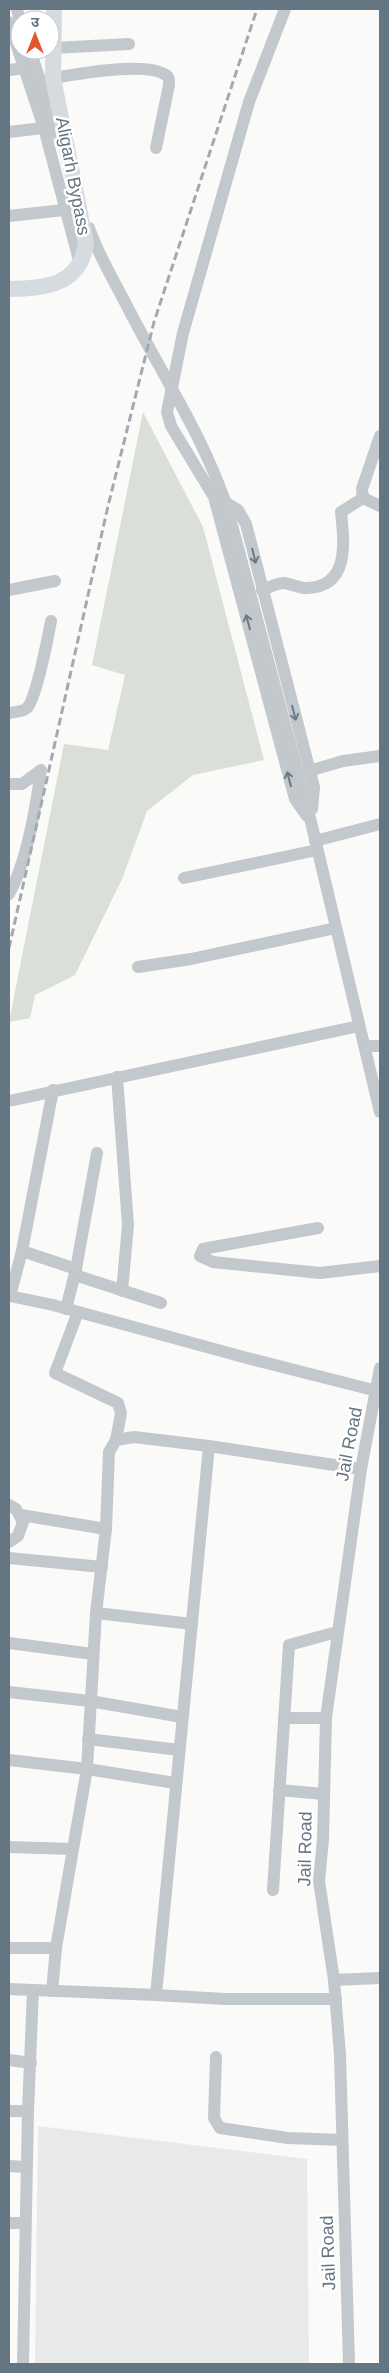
<svg xmlns="http://www.w3.org/2000/svg" width="389" height="2373" font-family="Arial,'Noto Sans Devanagari',sans-serif">
<rect width="100%" height="100%" fill="#fafaf8"/>
<path fill="#e8e9e9" d="M38,2126l269,33 2,205h-274z"/>
<path fill="#dadfd7" d="M143,412l60,115 61,233 -71,15 -46,36 -24,66 -48,98 -40,20 -5,23 -21,4 55,-278 44,6 17,-75 -33,-10z"/>
<g fill="none" stroke-linecap="round" stroke-linejoin="round">
<g stroke="#c3c8cc" stroke-width="12">
<path d="M17,9l3,11"/>
<path d="M285,9l-36,93 -66,231 -16,79 4,14 43,71 81,302 12,17"/>
<path d="M9,22l35,106 36,136"/>
<path d="M53,48l76,-4"/>
<path d="M30,50l28,85"/>
<path d="M9,70l16,-2"/>
<path d="M53,78c24,-4 93,-17 113,-3 4,2 3,6 3,10l-13,63"/>
<path d="M9,132l42,-5"/>
<path d="M9,216l64,-7"/>
<path d="M89,228c10,29 26,54 40,82 34,66 76,129 99,200l83,312 69,290"/>
<path d="M380,436l-18,53 1,9 17,8"/>
<path d="M223,501l15,9 8,14 68,263 -2,22"/>
<path d="M9,590l46,-9"/>
<path d="M262,590c6,-2 15,-7 22,-7 8,1 15,5 23,5 43,-1 37,-46 34,-76l22,-14"/>
<path d="M9,713c5,-1 14,-1 18,-5 9,-9 21,-71 24,-87"/>
<path d="M309,771l34,-10 37,-5"/>
<path d="M9,784h13l19,-14c-5,37 -14,92 -32,124"/>
<path d="M315,841l65,-17"/>
<path d="M184,878l133,-28"/>
<path d="M138,967l53,-8 145,-31"/>
<path d="M365,1046h15"/>
<path d="M117,1077l11,148 -6,66"/>
<path d="M53,1090l-31,161 54,18"/>
<path d="M9,1101l350,-75"/>
<path d="M318,1228l-110,20 -5,1 -3,7 13,6 107,11 60,-7"/>
<path d="M22,1251l-12,45 43,9 194,53 130,33"/>
<path d="M75,1275l86,28"/>
<path d="M66,1309l10,-40 21,-116"/>
<path d="M78,1312l-23,61 63,30 3,10 -5,27"/>
<path d="M9,1505l7,4 7,13 -5,14 -9,6"/>
<path d="M21,1515l85,14"/>
<path d="M9,1558l93,9"/>
<path d="M96,1613l96,11"/>
<path d="M9,1643l84,11"/>
<path d="M9,1692l81,9 92,16"/>
<path d="M284,1718h42"/>
<path d="M88,1739l91,11"/>
<path d="M9,1760l78,9 88,14"/>
<path d="M279,1790l45,4"/>
<path d="M9,1847l64,2 14,-80 9,-156 10,-84 3,-77 7,-12 18,-3 75,9 152,23"/>
<path d="M273,1890l16,-245 48,-13"/>
<path d="M9,1948h47"/>
<path d="M334,1980l46,-2"/>
<path d="M9,1989l24,1 -5,121 -5,253"/>
<path d="M33,1990l123,5 53,-549"/>
<path d="M52,1991l4,-43 17,-99"/>
<path d="M156,1995l69,4h111"/>
<path d="M216,2057l-2,61 6,10 68,10 54,2"/>
<path d="M9,2060l22,3"/>
<path d="M9,2111h19"/>
<path d="M9,2166l17,1"/>
<path d="M9,2223h16"/>
<path d="M349,2364l-9,-309 -6,-75 -15,-99 4,-42 3,-121 35,-249 19,-101"/>
</g>
<path stroke="#d6dbdf" stroke-width="16" d="M9,289c36,-1 71,-3 77,-46l-33,-165 1,-69"/>
<path stroke="#a2aab0" stroke-width="3" stroke-dasharray="8 4" stroke-linecap="butt" d="M9,948l99,-442 46,-184 103,-313"/>
</g>
<defs><path id="oneway-shaft" d="M-6 0H5M1.5-3L5.5 0L1.5 3" fill="none" stroke-width="1.6" stroke-linecap="round" stroke-linejoin="round" transform="scale(1.25)"/></defs>
<g stroke="#6a7a87">
<use href="#oneway-shaft" transform="translate(254 556) rotate(76)"/>
<use href="#oneway-shaft" transform="translate(248 622) rotate(-105)"/>
<use href="#oneway-shaft" transform="translate(294 713) rotate(75)"/>
<use href="#oneway-shaft" transform="translate(289 779) rotate(-105)"/>
</g>
<g text-anchor="middle" dominant-baseline="central" stroke-width="5" stroke-linejoin="round" paint-order="stroke">
<g font-size="18" fill="#657683" stroke="#fff">
<text transform="translate(73 176) rotate(79)">Aligarh Bypass</text>
<text transform="translate(349 1444) rotate(-79)">Jail Road</text>
<text transform="translate(305 1849) rotate(-89)">Jail Road</text>
<text transform="translate(328 2253) rotate(-92)">Jail Road</text>
</g>
</g>
<rect width="389" height="2373" fill="none" stroke="#657683" stroke-width="20"/>
<g transform="translate(35 35)"><circle r="24" fill="#ffffff" stroke="#c1c8cd"/>
<path d="M0-4L9 19L0 12L-9 19Z" fill="#e4572e"/>
<text y="-8" font-size="14" font-weight="bold" text-anchor="middle" fill="#657683">उ</text>
</g>
</svg>
